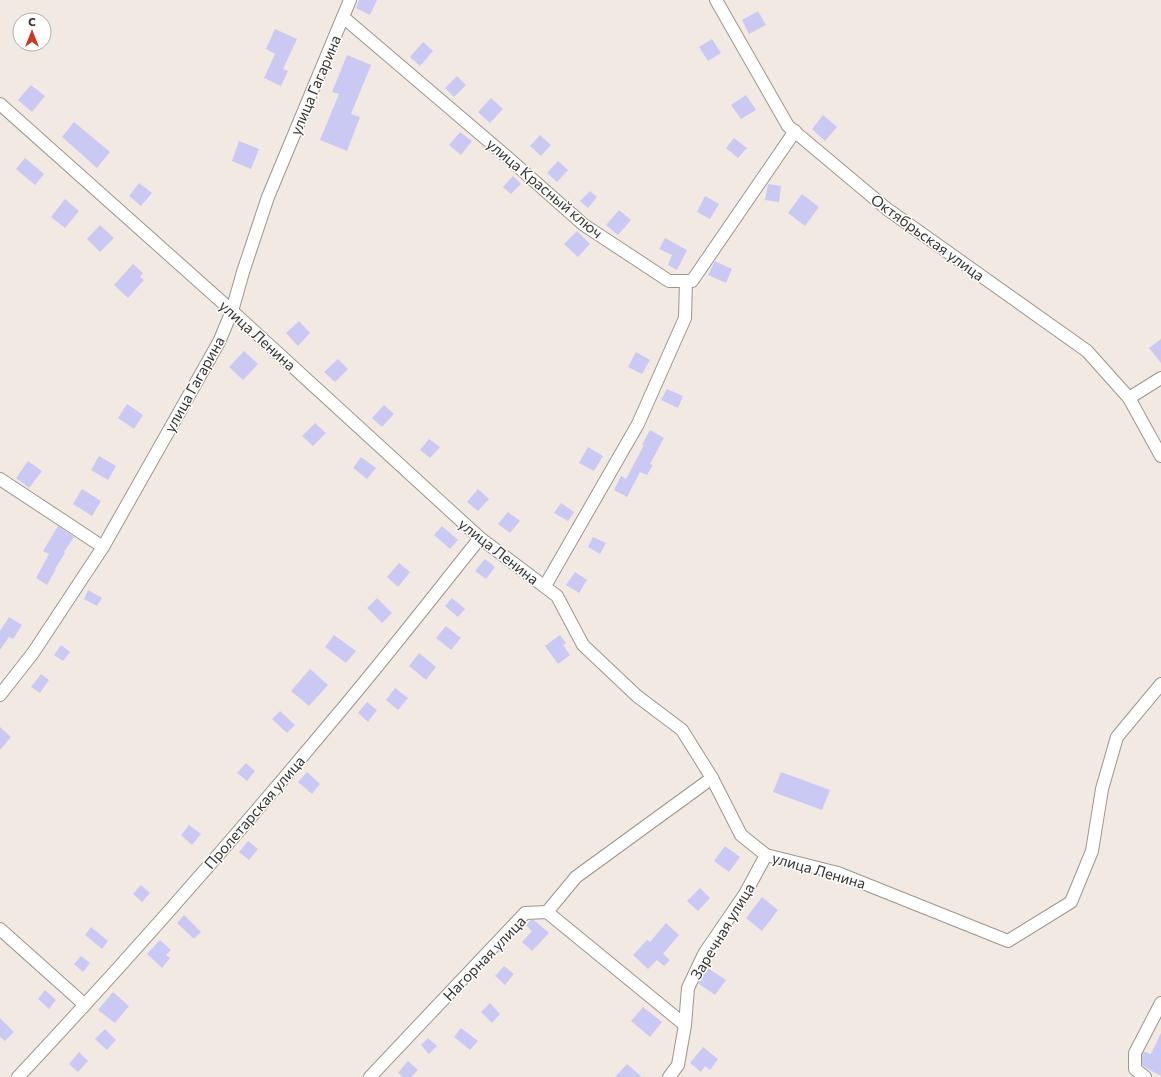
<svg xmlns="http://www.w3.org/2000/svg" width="1161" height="1077" font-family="Commissioner,sans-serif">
<rect width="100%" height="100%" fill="#f2eae2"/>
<g fill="#c9c9f3">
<path d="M359,0h18l-7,15 -14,-7z"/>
<path d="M758,11l8,14 -17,9 -7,-14z"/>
<path d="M275,29l22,10 -14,30 5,2 -7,15 -17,-8 11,-24 -9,-5z"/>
<path d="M712,39l9,14 -13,8 -9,-14z"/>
<path d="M423,42l10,9 -13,15 -10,-9z"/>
<path d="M347,55l24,10 -20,49 9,3 -13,34 -27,-11 19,-46 -7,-2z"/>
<path d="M457,76l9,9 -12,12 -9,-9z"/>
<path d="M31,85l14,11 -13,16 -14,-12z"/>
<path d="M746,95l10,15 -15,9 -10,-14z"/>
<path d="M491,98l12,11 -13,14 -12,-11z"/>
<path d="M823,115l14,12 -12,14 -13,-12z"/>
<path d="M74,122l36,30 -13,16 -35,-31z"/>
<path d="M460,132l12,9 -11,14 -12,-10z"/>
<path d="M540,135l11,10 -10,11 -11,-10z"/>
<path d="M734,138l13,10 -9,10 -12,-10z"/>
<path d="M239,141l20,8 -8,20 -19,-8z"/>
<path d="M25,158l19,16 -9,11 -19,-16z"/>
<path d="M558,161l10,9 -11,12 -10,-9z"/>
<path d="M513,176l8,8 -10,10 -8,-7z"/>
<path d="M139,183l13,10 -11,13 -12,-10z"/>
<path d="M768,184l13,2 -2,16 -14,-2z"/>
<path d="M590,191l7,6 -9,11 -8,-7z"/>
<path d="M802,194l17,13 -14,19 -17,-13z"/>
<path d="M705,196l14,8 -9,15 -13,-7z"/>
<path d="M65,199l14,12 -14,17 -14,-11z"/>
<path d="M619,210l12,10 -13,15 -12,-10z"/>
<path d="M100,225l14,13 -14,14 -13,-13z"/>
<path d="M577,231l13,13 -12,13 -14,-13z"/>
<path d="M665,238l22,12 -10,20 -9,-5 4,-10 -13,-6z"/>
<path d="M715,261l17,8 -6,14 -18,-8z"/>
<path d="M133,264l10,9 -3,4 4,3 -16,18 -14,-13z"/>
<path d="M299,321l11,12 -12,13 -12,-13z"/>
<path d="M1161,339v24l-12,-15z"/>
<path d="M244,351l14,13 -15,16 -14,-13z"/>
<path d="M636,352l14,8 -8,14 -14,-7z"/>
<path d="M338,359l10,10 -13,13 -11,-10z"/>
<path d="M667,389l16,7 -5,12 -17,-8z"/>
<path d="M127,404l16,11 -9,14 -16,-11z"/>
<path d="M384,405l10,9 -12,13 -10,-9z"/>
<path d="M315,423l11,10 -13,13 -11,-10z"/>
<path d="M650,430l14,8 -14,26 3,1 -6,10 -7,-3 -13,25 -13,-7 7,-14 5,3 18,-34h-2z"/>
<path d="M429,439l11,8 -10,11 -10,-8z"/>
<path d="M588,447l15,9 -9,15 -15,-8z"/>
<path d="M99,456l17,10 -8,14 -17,-10z"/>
<path d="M361,457l15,11 -9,11 -14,-11z"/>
<path d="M28,461l14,10 -13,17 -13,-10z"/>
<path d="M82,489l19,12 -9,15 -19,-12z"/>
<path d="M478,489l11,10 -11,12 -11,-9z"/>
<path d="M561,503l13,9 -6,9 -14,-8z"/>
<path d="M508,512l12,9 -10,12 -12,-9z"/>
<path d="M58,526l16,11 -10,15 1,1 -10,16h1l-9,16 -11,-7 13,-24 -6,-3z"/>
<path d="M442,526l16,14 -8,9 -16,-14z"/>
<path d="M593,537l13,6 -6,11 -12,-7z"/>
<path d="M485,559l10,8 -9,12 -11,-8z"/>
<path d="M399,563l11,9 -12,15 -11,-10z"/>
<path d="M575,572l12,8 -8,13 -13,-8z"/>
<path d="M88,590l14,8 -5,8 -13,-7z"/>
<path d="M377,598l15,15 -10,10 -15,-15z"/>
<path d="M452,598l13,11 -7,8 -13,-11z"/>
<path d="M9,617l13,8 -9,14 -4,-2 -9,13v-19z"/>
<path d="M446,626l15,12 -10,12 -15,-12z"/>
<path d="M334,635l22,16 -10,12 -21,-16z"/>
<path d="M560,635l6,8 -3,2 7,10 -12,9 -13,-18z"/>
<path d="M61,645l9,7 -7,9 -9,-6z"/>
<path d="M419,653l17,14 -10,13 -17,-14z"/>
<path d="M310,669l18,16 -19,21 -18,-15z"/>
<path d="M41,674l8,6 -9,13 -9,-6z"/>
<path d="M395,688l13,10 -10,12 -12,-10z"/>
<path d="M367,702l10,8 -9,12 -10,-9z"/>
<path d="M280,711l15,14 -8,8 -15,-14z"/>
<path d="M0,727l11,10 -11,13z"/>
<path d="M246,763l9,8 -8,10 -10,-8z"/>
<path d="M307,772l13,12 -8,10 -14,-12z"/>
<path d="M781,772l49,18 -8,20 -49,-18z"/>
<path d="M189,825l12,9 -9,11 -11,-10z"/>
<path d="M248,841l10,8 -9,11 -10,-8z"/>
<path d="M725,846l15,11 -11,15 -15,-11z"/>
<path d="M141,885l9,8 -8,9 -9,-8z"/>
<path d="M700,888l10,10 -12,13 -11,-10z"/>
<path d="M762,897l16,13 -16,21 -16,-13z"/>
<path d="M184,915l17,17 -7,7 -17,-16z"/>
<path d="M531,920h3l15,13 -17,18 -10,-9 10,-11 -6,-6z"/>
<path d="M666,923l13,12 -16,19 7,6 -6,6 -7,-6 -9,9 -15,-14 14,-15 3,2z"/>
<path d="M91,927l17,14 -6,8 -17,-14z"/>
<path d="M160,940l11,10 -5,5 4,3 -8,10 -15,-14z"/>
<path d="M81,956l9,7 -7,9 -9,-8z"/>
<path d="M504,966l10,8 -9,11 -10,-9z"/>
<path d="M706,967l20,13 -11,15 -17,-12z"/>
<path d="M45,990l11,10 -7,9 -11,-10z"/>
<path d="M113,992l16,14 -14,17 -17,-13z"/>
<path d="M490,1003l10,11 -8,9 -11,-11z"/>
<path d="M643,1007l19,15 -12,15 -19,-16z"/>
<path d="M0,1018l14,14 -9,9 -5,-4z"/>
<path d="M461,1028l17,13 -8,9 -16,-13z"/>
<path d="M105,1029l11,11 -9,10 -12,-11z"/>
<path d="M1161,1033v43l-13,-7 -6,-4v-10l2,-3 7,2z"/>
<path d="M428,1038l9,8 -8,8 -8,-9z"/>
<path d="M703,1047l15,12 -8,11 -5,-4 -4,6 -11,-9z"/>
<path d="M79,1052l9,9 -10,11 -9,-8z"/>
<path d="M408,1061l10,9 -7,7h-8l-5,-4z"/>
<path d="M627,1064l15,13h-27z"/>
</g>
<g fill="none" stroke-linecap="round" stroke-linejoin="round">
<defs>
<g id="minor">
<path d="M716,0l72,126 99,83 200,142 42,47 32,58"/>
<path d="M343,17l163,139 78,69 85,56h23l103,-150"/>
<path d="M0,104l232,207 248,227 77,58 26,49 54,51 45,34 30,48 29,57 25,20 72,18 170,68 63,-39 21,-51 10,-62 15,-52 44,-53"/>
<path d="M1129,398l32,-20"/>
<path d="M0,479l103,68"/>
<path d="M545,586l93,-162 47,-106 1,-37"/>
<path d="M0,695l33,-42 70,-106 116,-205 13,-31 11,-39 25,-75 82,-197"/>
<path d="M547,912l29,-35 136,-99"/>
<path d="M0,929l85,76"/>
<path d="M18,1077c108,-115 213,-235 314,-356 51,-60 99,-122 148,-183"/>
<path d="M370,1077l155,-164 22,-1 138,113"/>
<path d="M669,1077l9,-12 7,-40 3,-37 16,-34 41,-60 21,-39"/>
<path d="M1145,1077l-10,-8v-16l26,-50"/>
</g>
</defs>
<use href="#minor" stroke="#9d958e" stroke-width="14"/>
<use href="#minor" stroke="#fff" stroke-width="12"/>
</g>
<g text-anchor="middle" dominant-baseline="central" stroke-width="3" stroke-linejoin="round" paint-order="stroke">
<g font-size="15" fill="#373431" stroke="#fff">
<text transform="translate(315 85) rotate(-67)">улица Гагарина</text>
<text transform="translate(545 188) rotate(40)">улица Красный ключ</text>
<text transform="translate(928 237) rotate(36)">Октябрьская улица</text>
<text transform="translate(258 335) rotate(42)">улица Ленина</text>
<text transform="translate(194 384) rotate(-61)">улица Гагарина</text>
<text transform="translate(499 551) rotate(38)">улица Ленина</text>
<text transform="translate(254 812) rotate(-49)">Пролетарская улица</text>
<text transform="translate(819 870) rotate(16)">улица Ленина</text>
<text transform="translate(722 931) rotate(-59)">Заречная улица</text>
<text transform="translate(484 958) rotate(-46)">Нагорная улица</text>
</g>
</g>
<g transform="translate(32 32)"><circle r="19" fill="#ffffff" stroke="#afaead"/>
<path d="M0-3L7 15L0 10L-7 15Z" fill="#c73b25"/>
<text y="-6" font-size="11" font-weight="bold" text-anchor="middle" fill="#373431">С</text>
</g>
</svg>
